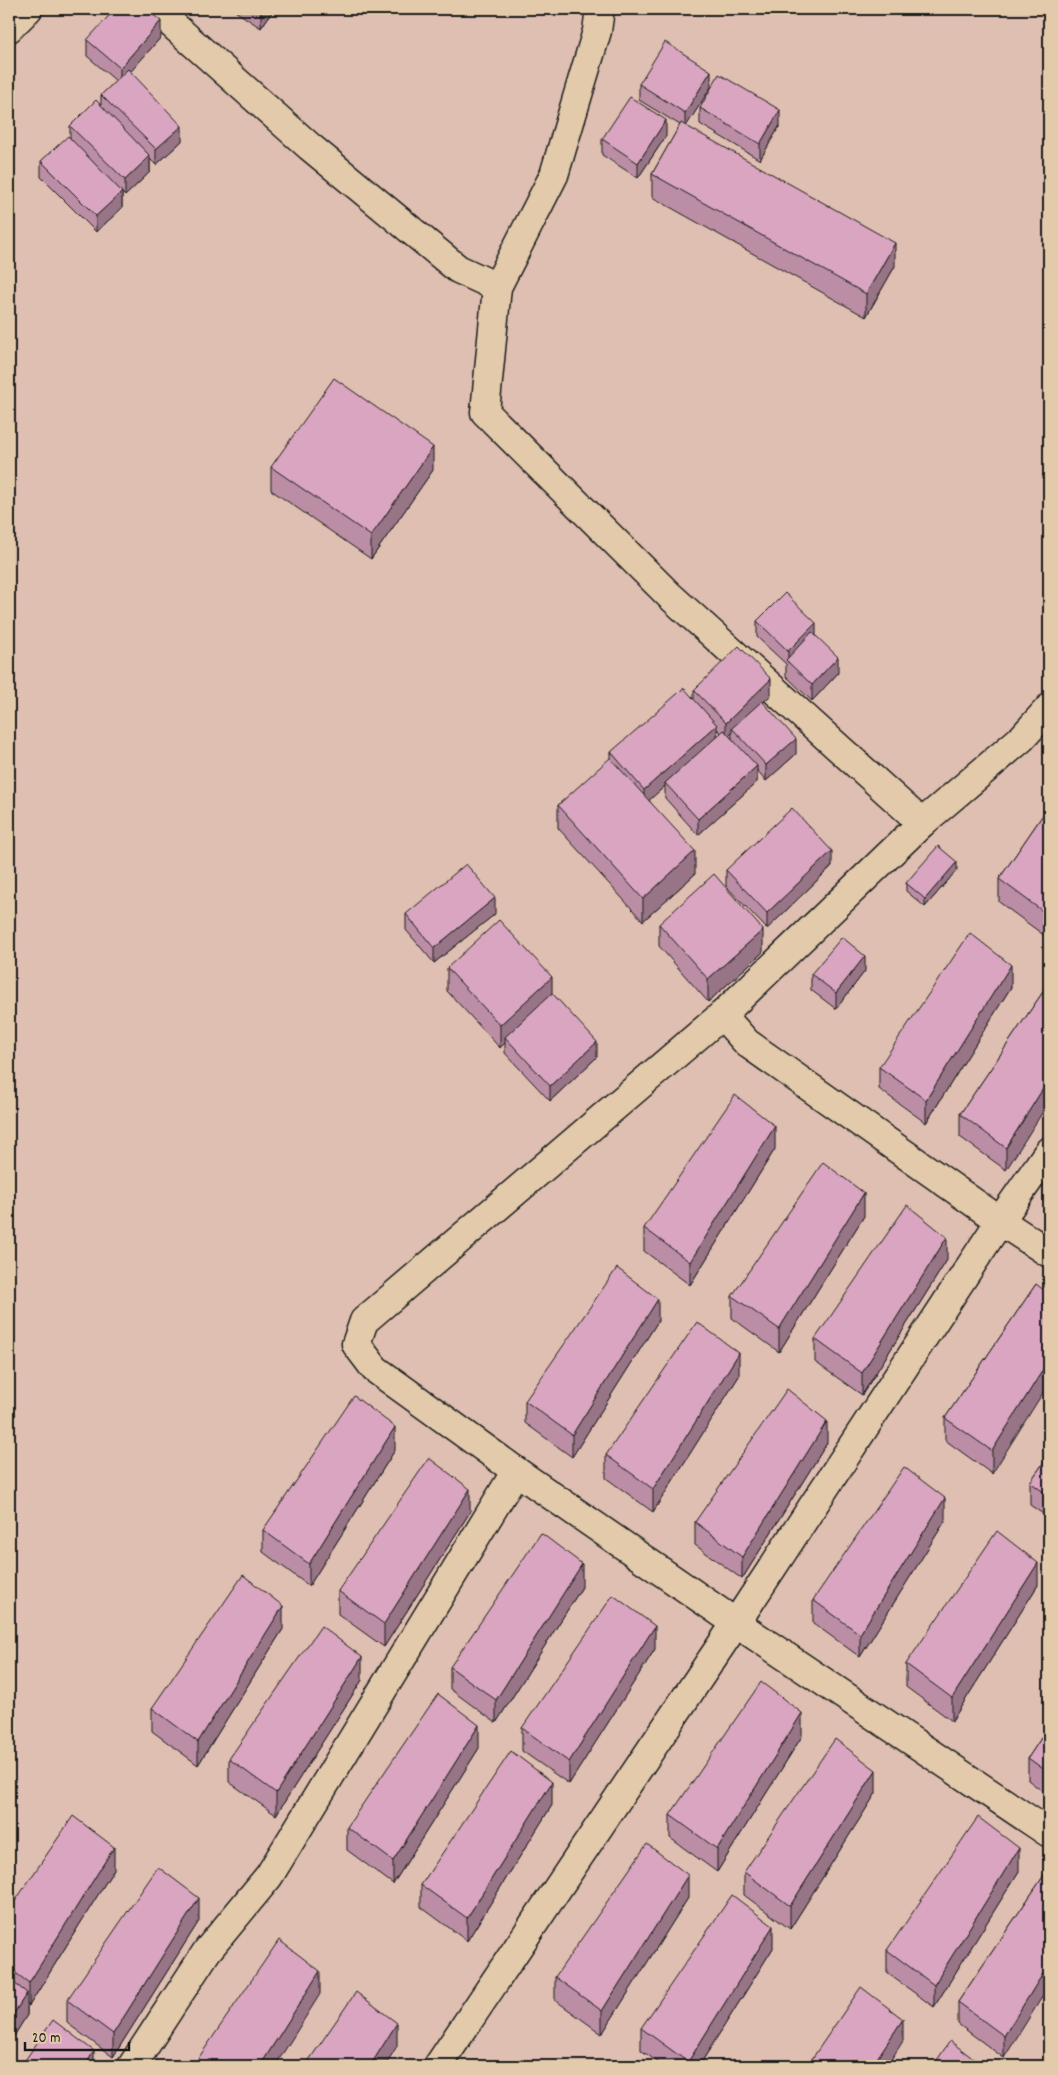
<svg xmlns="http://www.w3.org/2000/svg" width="1058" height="2075" font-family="Dekko,sans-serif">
<rect width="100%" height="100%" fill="#dfbfb1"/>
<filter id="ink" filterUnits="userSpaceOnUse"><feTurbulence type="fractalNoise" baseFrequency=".02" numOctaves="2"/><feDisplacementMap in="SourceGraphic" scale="10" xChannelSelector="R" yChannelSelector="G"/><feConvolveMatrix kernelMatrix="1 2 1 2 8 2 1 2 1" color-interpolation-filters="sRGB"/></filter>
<g filter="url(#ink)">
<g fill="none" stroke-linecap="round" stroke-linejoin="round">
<defs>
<g id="minor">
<path d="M155,9l154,137 149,123 39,18"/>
<path d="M600,9l-3,22 -43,144 -57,112 -12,125 184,183 253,228"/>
<path d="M9,28l19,-19"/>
<path d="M1049,708l-27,30 -100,85 -200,192 -358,306 -8,23 19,25 141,102 220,152 313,210"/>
<path d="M722,1015l25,28 253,178 49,32"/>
<path d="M132,2066l75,-115 62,-75 247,-405"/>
<path d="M438,2066l298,-443 264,-402 49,-70"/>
</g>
</defs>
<use href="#minor" stroke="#1c1c1c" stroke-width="31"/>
<use href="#minor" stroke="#e2caab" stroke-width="28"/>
</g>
<g fill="#bb8ea5" stroke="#1c1c1c" fill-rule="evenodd">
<path d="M232,9h42l-13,19z"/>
<path d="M161,37l-31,35 52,69 -26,24 -6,-6v13l-25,24 -3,-3v15l-26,24 -55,-55v-16l29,-23v-12l31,-21v-10l15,-14 -29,-25v-16z"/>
<path d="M639,84l72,3 -25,39 209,140 -29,51 -214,-120v-23l28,-49 -41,-25z"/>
<path d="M700,108l80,17 -20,35 -60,-36z"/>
<path d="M666,136l-28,42 -36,-23v-16z"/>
<path d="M271,467l162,3 -62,89 -100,-69z"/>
<path d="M757,621l59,15 22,37 -26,28 -26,-25v-12l-29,-27z"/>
<path d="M694,690l77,5 -8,8 33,51 -30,27 -9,-11v12l-59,53 -33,-37v-12l-16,14 46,74 -52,47 -85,-93v-23l53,-46v-7l83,-53zM717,729l4,4 -4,4zM732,733v6l-3,-4z"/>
<path d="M1049,806l-4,130 -46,-34v-23z"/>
<path d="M832,866l-65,63 -41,-43v-16z"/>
<path d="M957,870l-32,37 -19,-16v-8z"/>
<path d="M406,914h89l-61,49 -28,-33z"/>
<path d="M659,924l104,28 -55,50 -49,-56z"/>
<path d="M447,968l105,25 45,64 -47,44 -45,-48v-10l-5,5 -53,-57z"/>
<path d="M865,971l-29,38 -25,-19v-16z"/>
<path d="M1049,983l-43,187 -46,-33v-23z"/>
<path d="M1011,987l-85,136 -47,-34v-22z"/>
<path d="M775,1149l-85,136 -46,-34v-23z"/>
<path d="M864,1216l-85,136 -47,-34v-22z"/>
<path d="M947,1260l-85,135 -47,-33v-23z"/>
<path d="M1036,1284l-44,190 -47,-34v-22z"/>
<path d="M658,1321l-86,136 -47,-34v-22z"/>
<path d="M739,1376l-86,136 -47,-34v-23z"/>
<path d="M827,1443l-85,136 -47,-34v-23z"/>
<path d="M395,1450l-86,136 -46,-34v-22z"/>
<path d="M1049,1455v63l-19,-13v-23z"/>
<path d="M470,1512l-86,135 -46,-33v-23z"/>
<path d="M945,1521l-85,136 -47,-34v-23z"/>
<path d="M1038,1585l-86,136 -46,-34v-23z"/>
<path d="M582,1587l-86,136 -46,-34v-22z"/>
<path d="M283,1629l-85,136 -46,-34v-23z"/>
<path d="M655,1649l-86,135 -47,-33v-23z"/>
<path d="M362,1680l-86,135 -47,-33v-23z"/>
<path d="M1049,1726v70l-21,-16v-22z"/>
<path d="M802,1736l-85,136 -47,-34v-23z"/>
<path d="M479,1748l-86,136 -46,-34v-23z"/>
<path d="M876,1793l-86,136 -46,-34v-23z"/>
<path d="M552,1805l-85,136 -46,-34v-22z"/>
<path d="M1049,1868l-45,190 -46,-34v-22z"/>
<path d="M114,1869l-85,137 -2,-2v11l-18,29v-134z"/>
<path d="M1019,1871l-85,136 -47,-34v-23z"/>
<path d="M688,1898l-86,136 -47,-34v-23z"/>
<path d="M199,1921l-86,136 -46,-34v-23z"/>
<path d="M773,1948l-74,118h-36l-22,-16v-22z"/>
</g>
<g fill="#987486" stroke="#1c1c1c">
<path d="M261,9h13l-13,19z"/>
<path d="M161,21v16l-41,47v-16z"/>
<path d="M711,71v16l-26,41v-15z"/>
<path d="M780,110v15l-20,35v-16z"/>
<path d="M666,120v16l-28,42v-15z"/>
<path d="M182,126v15l-26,24v-16z"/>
<path d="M150,156v16l-25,24v-16z"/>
<path d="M122,192v16l-26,24v-16z"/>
<path d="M895,243v23l-29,51v-23z"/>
<path d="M433,447v23l-62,89v-23z"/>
<path d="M816,623v15l-28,25v-12z"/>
<path d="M838,657v16l-26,28v-16z"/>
<path d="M771,679v16l-37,35 -2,-2v5l-6,6v-16z"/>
<path d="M717,725v16l-52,42v3l-21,19v-15z"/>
<path d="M796,739v15l-30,27v-16z"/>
<path d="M757,766v16l-59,53v-16z"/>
<path d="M695,851v23l-52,47v-22z"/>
<path d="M832,851v15l-65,63v-16z"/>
<path d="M957,862v8l-32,37v-8z"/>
<path d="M495,898v16l-61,49v-15z"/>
<path d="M1049,906v23l-4,7v-23z"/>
<path d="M763,930v22l-55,50v-23z"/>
<path d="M865,956v15l-29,38v-16z"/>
<path d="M1011,965v22l-85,136v-23z"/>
<path d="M552,977v22l-47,38v6l-5,5v-23z"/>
<path d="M597,1042v15l-47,44v-15z"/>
<path d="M1049,1079v23l-43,68v-22z"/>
<path d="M775,1126v23l-85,136v-23z"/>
<path d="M864,1193v23l-85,136v-23z"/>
<path d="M947,1237v23l-85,135v-22z"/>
<path d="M658,1299v22l-86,136v-22z"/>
<path d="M739,1353v23l-86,136v-23z"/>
<path d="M1049,1360v23l-57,91v-23z"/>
<path d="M827,1421v22l-85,136v-22z"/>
<path d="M395,1427v23l-86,136v-22z"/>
<path d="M470,1489v23l-86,135v-23z"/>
<path d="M945,1498v23l-85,136v-23z"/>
<path d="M1038,1563v22l-86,136v-23z"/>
<path d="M582,1564v23l-86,136v-23z"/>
<path d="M283,1606v23l-85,136v-23z"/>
<path d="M655,1626v23l-86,135v-22z"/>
<path d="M362,1657v23l-86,135v-22z"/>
<path d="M802,1713v23l-85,136v-23z"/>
<path d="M479,1725v23l-86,136v-23z"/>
<path d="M876,1770v23l-86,136v-23z"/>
<path d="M552,1782v23l-85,136v-23z"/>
<path d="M114,1847v22l-85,137v-23z"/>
<path d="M1019,1848v23l-85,136v-22z"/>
<path d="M688,1875v23l-86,136v-23z"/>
<path d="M199,1898v23l-86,136v-23z"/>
<path d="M773,1926v22l-74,118h-11v-4z"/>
<path d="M1049,1964v22l-45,72v-22z"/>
<path d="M320,1971v23l-45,72h-15z"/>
<path d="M27,1993v22l-18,29v-23z"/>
<path d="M903,2019v22l-16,25h-15z"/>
<path d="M397,2023v23l-12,20h-15z"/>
<path d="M94,2051v15h-9z"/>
</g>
<g fill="#d9a5c0" stroke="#1c1c1c">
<path d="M115,9h31l15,12 -41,47 -33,-28z"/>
<path d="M665,42l46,29 -26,42 -46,-29z"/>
<path d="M128,69l54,57 -26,23 -55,-54z"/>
<path d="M719,74l61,36 -20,34 -60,-36z"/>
<path d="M630,97l36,23 -28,43 -36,-24z"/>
<path d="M96,100l54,56 -25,24 -55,-54z"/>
<path d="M681,123l214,120 -29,51 -214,-120z"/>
<path d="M68,136l54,56 -26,24 -55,-55z"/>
<path d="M334,378l99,69 -62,89 -100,-69z"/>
<path d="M785,593l31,30 -28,28 -31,-30z"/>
<path d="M812,632l26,25 -26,28 -26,-25z"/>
<path d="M739,646l32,33 -45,44 -32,-33z"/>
<path d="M684,688l33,37 -73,65 -33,-38z"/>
<path d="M762,701l34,38 -30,26 -34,-37z"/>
<path d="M724,730l33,36 -59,53 -33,-36z"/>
<path d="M610,758l85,93 -52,48 -85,-94z"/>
<path d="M1049,806v100l-4,7 -46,-34z"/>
<path d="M792,808l40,43 -65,62 -41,-43z"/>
<path d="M938,846l19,16 -32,37 -19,-16z"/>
<path d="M466,864l29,34 -61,50 -28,-34z"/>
<path d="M714,874l49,56 -55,49 -49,-55z"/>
<path d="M499,920l53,57 -52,48 -53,-57z"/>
<path d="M970,933l41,32 -85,135 -47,-33z"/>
<path d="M842,937l23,19 -29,37 -25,-19z"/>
<path d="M1049,983v96l-43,69 -46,-34z"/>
<path d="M552,993l45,49 -47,44 -45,-49z"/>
<path d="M735,1095l40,31 -85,136 -46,-34z"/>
<path d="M823,1162l41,31 -85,136 -47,-33z"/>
<path d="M907,1205l40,32 -85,136 -47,-34z"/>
<path d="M617,1268l41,31 -86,136 -47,-34z"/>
<path d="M1036,1284l13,10v66l-57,91 -47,-33z"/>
<path d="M697,1322l42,31 -86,136 -47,-34z"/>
<path d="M787,1389l40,32 -85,136 -47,-35z"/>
<path d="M354,1396l41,31 -86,137 -46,-34z"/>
<path d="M1049,1455v41l-19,-14z"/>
<path d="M429,1458l41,31 -86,135 -46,-33z"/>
<path d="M904,1467l41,31 -85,136 -47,-34z"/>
<path d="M997,1531l41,32 -86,135 -46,-34z"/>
<path d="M541,1533l41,31 -86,136 -46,-33z"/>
<path d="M243,1575l40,31 -85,136 -46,-34z"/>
<path d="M613,1595l42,31 -86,136 -47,-34z"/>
<path d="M321,1626l41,31 -86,136 -47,-34z"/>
<path d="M761,1682l41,31 -85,136 -47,-34z"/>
<path d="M438,1694l41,31 -86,136 -46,-34z"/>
<path d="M1049,1726v47l-21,-15z"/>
<path d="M835,1739l41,31 -86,136 -46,-34z"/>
<path d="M511,1751l41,31 -85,136 -46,-33z"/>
<path d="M73,1816l41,31 -85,136 -20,-15v-58z"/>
<path d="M978,1817l41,31 -85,137 -47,-35z"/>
<path d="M647,1844l41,31 -86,136 -47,-34z"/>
<path d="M158,1867l41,31 -86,136 -46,-34z"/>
<path d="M1049,1868v96l-45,72 -46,-34z"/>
<path d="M732,1895l41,31 -85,136 -47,-34z"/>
<path d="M279,1940l41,31 -60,95h-67z"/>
<path d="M9,1979l18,14 -18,28z"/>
<path d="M861,1987l42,32 -31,47h-65z"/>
<path d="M356,1992l41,31 -27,43h-65z"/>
<path d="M53,2020l41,31 -9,15h-64z"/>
<path d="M950,2041l33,25h-50z"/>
</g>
</g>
<rect width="1058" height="2075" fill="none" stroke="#e2caab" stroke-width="30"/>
<rect x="15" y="15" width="1028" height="2045" fill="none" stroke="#1c1c1c" stroke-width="2" filter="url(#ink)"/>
<path d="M25 2042v8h104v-8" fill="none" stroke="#1c1c1c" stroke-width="2.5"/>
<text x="32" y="2042" font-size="15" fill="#1c1c1c" stroke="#e2caab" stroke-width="4" paint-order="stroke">20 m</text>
</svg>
